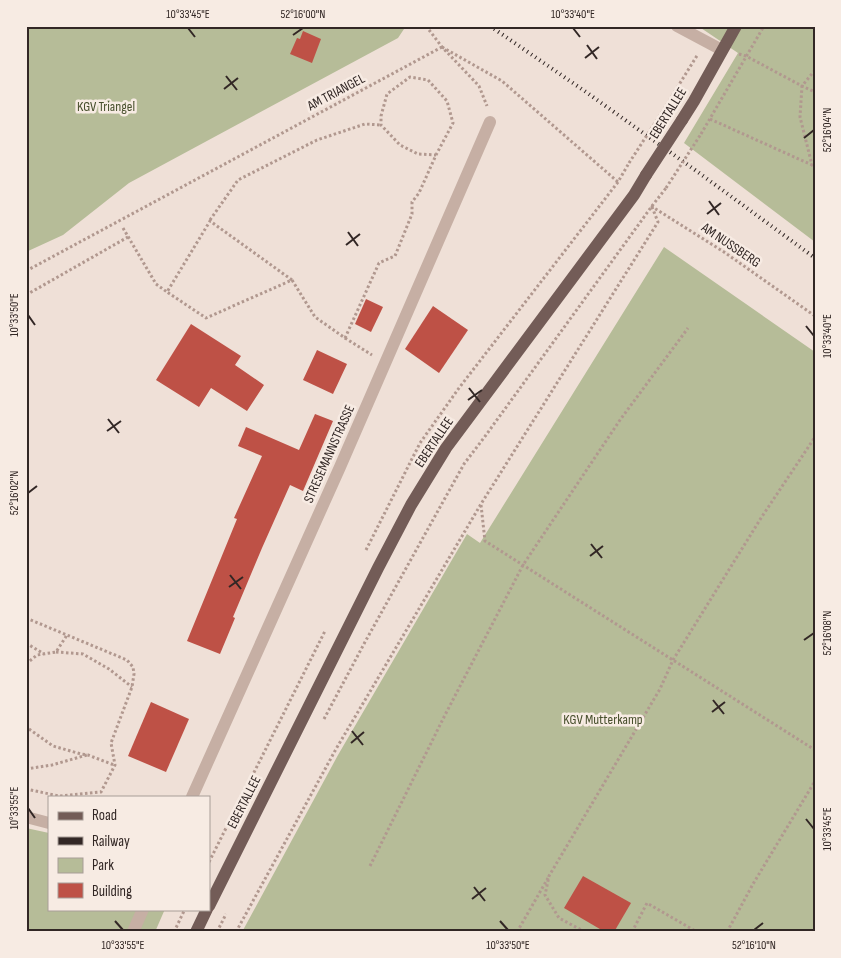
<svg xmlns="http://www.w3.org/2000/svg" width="841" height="958" font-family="'Sofia Sans Condensed',sans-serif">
<rect width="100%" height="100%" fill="#efe0d7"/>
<g fill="#b6bc98">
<path d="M26,26h380l-8,12 -269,145 -66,52 -37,17z"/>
<path d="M698,26h117v216l-131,-99 54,-90z"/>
<path d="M664,247l151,105v580h-573l96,-177 129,-221 13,9z"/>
<path d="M26,828l23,5v76h116l-10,23h-129z"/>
</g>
<g fill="#be5146">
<path d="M303,31l18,8 -9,24 -22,-9 7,-16 3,1z"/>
<path d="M366,299l17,8 -12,25 -16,-8z"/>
<path d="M433,306l35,24 -29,43 -34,-24z"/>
<path d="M191,324l50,32 -6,9 29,20 -17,26 -36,-23 -12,19 -43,-27z"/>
<path d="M317,350l30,14 -14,30 -30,-14z"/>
<path d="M315,414l18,7 -30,70 -13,-6 -28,63 -29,69 2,1 -15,36 -33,-13 50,-122 -3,-1 28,-62 -24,-10 8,-19 53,23z"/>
<path d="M151,702l38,17 -23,53 -38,-16z"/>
<path d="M583,876l48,27 -17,29h-9l-41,-24z"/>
</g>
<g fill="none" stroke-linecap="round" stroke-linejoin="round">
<g stroke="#b1988f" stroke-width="3" stroke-dasharray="2.5 2.5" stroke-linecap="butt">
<path d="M426,26l16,21 37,39 8,20"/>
<path d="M442,47l60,34 116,101"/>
<path d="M739,54l7,2 56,30 13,6"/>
<path d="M815,70l-13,16 -2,31 12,48 3,3"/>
<path d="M664,109l34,-55"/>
<path d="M710,119l102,46"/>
<path d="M701,134l63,-108"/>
<path d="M651,206l73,46 91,64"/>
<path d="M210,220l28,-40 79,-40 48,-16 16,1"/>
<path d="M123,228l33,56 11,8"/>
<path d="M26,271l416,-224"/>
<path d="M292,280l-82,-59 -43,71 39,26 86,-38 23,37 30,21 34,-75 16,-7 17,-42v-12l7,-9 17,-38 17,-32 -6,-22 -19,-21 -18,-3 -23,17 -6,22v9l19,20 18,9 18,1"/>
<path d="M26,295l102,-58"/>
<path d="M345,338l27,17"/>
<path d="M481,505l4,36 330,209"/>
<path d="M366,550l54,-107 39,-55 159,-206 11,-19"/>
<path d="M26,618l101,42 6,7 1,7 -2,13 -21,56 4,22 -14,27 -42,4 -33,-7"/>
<path d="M26,643l18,11"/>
<path d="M56,652l27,2 26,15 23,18"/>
<path d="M26,664l11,-9 19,-3 11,-17"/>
<path d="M324,719l41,-77 99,-178 22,-29 166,-229 14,-18"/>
<path d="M26,725l3,4 24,17 28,8 7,1 26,10"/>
<path d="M26,769l26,-4 35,-10"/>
<path d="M209,862l116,-231"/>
<path d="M370,866l75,-151 78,-150 97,-145 68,-92"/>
<path d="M174,932l11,-23"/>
<path d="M217,932l9,-18"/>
<path d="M236,932l100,-183 145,-245 177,-282 -6,-15"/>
<path d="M517,932l31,-54"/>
<path d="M585,932l-26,-14 -14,-23 4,-19 111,-187 13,-29 88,-142 54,-81"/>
<path d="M632,932l15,-29 50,29"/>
<path d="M727,932l26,-48 62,-103"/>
</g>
<g stroke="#c6afa4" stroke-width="12">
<path d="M677,26l45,24"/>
<path d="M192,797l148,-330 150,-345"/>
<path d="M26,817l23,6"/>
<path d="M133,932l10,-23"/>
</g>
<g stroke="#735c57" stroke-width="12">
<path d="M682,120l12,-19 42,-75"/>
<path d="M209,906l169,-338 33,-63 35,-57 188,-253 12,-20"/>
<path d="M196,932l11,-23"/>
</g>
<path stroke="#322725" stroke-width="4" stroke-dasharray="1 4" stroke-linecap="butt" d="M490,26l96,66 109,78 120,88"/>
<g stroke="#b1988f" stroke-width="3" stroke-dasharray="2.5 2.5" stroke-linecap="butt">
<path d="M629,163l35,-54"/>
<path d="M666,188l35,-54"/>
</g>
<path stroke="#735c57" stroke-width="12" d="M646,175l36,-55"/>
</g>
<path fill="none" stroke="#322725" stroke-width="2" d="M188,28l7,9M573,28l7,9M293,35l10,-7M587,45l10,14M585,58l14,-11M226,76l11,14M224,89l14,-11M804,138l10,-8M709,201l10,14M707,214l14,-11M348,232l10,14M346,245l14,-11M28,315l7,10M806,326l8,10M469,388l11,14M468,400l14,-10M108,419l11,14M107,431l14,-10M28,493l9,-7M591,544l11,14M590,556l13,-10M230,575l11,14M229,587l14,-10M804,640l10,-7M713,700l11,14M712,712l13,-10M352,731l11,14M351,743l13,-11M28,808l7,10M806,819l8,10M474,887l11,14M472,899l14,-11M115,921l8,9M500,921l8,9M754,930l9,-7"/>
<g text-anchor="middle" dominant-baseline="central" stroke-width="5" stroke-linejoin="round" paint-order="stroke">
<g font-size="14" fill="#322725" stroke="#f7ebe3">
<text transform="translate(336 92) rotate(-28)">AM TRIANGEL</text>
<text transform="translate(668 113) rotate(-58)">EBERTALLEE</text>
<text transform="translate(731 245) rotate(34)">AM NUSSBERG</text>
<text transform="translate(434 442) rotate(-56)">EBERTALLEE</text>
<text transform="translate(329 454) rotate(-66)">STRESEMANNSTRASSE</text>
<text transform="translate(244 802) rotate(-63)">EBERTALLEE</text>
</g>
<g font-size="14" fill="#464e2b" stroke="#f7ebe3">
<text x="106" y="106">KGV Triangel</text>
<text x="603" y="719">KGV Mutterkamp</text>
</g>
</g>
<rect width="841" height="958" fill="none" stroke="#f7ebe3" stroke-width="55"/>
<rect x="48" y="796" width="162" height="115" fill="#f7ebe3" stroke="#a89d97"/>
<rect x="58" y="812" width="25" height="8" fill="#735c57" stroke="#a89d97"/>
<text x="92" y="820" font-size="15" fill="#322725">Road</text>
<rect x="58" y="837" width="25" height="8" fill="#322725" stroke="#a89d97"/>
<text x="92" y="846" font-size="15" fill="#322725">Railway</text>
<rect x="58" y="858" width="25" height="15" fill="#b6bc98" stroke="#a89d97"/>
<text x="92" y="870" font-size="15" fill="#322725">Park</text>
<rect x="58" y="883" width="25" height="15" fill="#be5146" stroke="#a89d97"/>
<text x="92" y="896" font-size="15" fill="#322725">Building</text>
<rect x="28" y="28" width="786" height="902" fill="none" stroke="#322725" stroke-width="2"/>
<g font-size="12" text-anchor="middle" fill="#322725">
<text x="188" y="18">10°33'45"E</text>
<text x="303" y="18">52°16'00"N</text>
<text x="573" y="18">10°33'40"E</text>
<text transform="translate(827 130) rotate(-90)" y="4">52°16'04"N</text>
<text transform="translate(14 315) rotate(-90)" y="4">10°33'50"E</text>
<text transform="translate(827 336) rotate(-90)" y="4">10°33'40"E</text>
<text transform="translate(14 493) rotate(-90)" y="4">52°16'02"N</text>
<text transform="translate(827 633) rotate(-90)" y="4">52°16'08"N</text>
<text transform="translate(14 808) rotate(-90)" y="4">10°33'55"E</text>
<text transform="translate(827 829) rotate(-90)" y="4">10°33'45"E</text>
<text x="123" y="949">10°33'55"E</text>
<text x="508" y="949">10°33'50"E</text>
<text x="754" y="949">52°16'10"N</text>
</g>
</svg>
